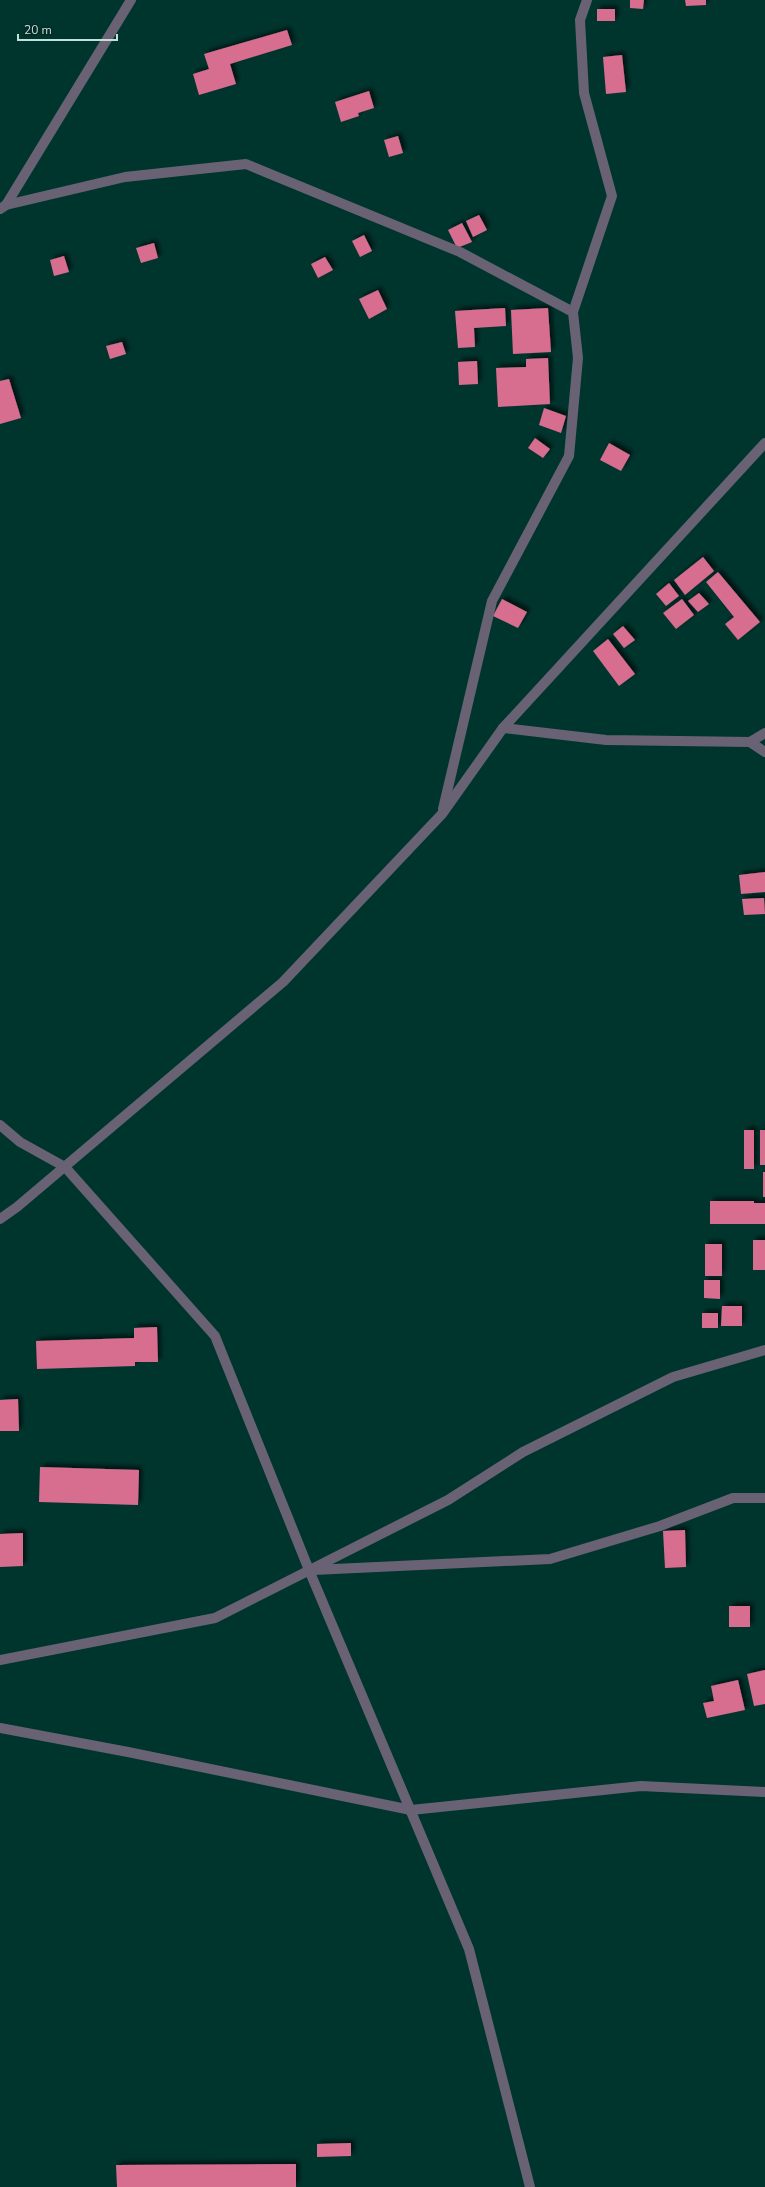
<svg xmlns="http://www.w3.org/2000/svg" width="765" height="2187" font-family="'Nunito Sans',sans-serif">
<defs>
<filter id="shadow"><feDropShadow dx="3.5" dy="-3.5" stdDeviation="2" flood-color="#0009"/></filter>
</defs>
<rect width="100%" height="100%" fill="#00352e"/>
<g fill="#d76d8f" filter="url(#shadow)">
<path d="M630,0h14l-1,9 -13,-1z"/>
<path d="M685,0h21v5l-20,1z"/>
<rect x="597" y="9" width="18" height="12"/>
<path d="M287,30l5,15 -62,19 6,20 -37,11 -6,-21 16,-5 -5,-15z"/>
<path d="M622,55l4,37 -20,2 -3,-37z"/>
<path d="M369,91l5,17 -16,5 1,3 -18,6 -6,-20z"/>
<path d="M398,136l5,17 -14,4 -5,-17z"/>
<path d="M479,215l8,15 -14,7 -7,-16z"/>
<path d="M462,223l10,19 -15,6 -9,-18z"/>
<path d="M364,235l8,16 -12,6 -8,-16z"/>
<path d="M154,243l4,15 -17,5 -5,-15z"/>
<path d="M64,256l5,16 -15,4 -4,-16z"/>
<path d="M325,257l8,13 -15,8 -7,-14z"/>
<path d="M378,290l9,19 -18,10 -10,-20z"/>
<path d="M505,308l1,18 -32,2 1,19 -17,1 -3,-37z"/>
<path d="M548,308l3,44 -38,2 -2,-44z"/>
<path d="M122,342l4,12 -16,5 -4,-13z"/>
<path d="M548,358l2,46 -52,3 -2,-39 30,-1v-8z"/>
<path d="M477,361l1,23 -19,1 -1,-23z"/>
<path d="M9,379l12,39 -21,6v-43z"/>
<path d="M544,408l22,8 -5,17 -22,-8z"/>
<path d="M535,438l15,11 -7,9 -15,-10z"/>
<path d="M609,443l21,12 -9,16 -21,-11z"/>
<path d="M703,557l11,14 -29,24 -11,-15z"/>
<path d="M718,572l42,50 -22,18 -13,-16 9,-7 -28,-35z"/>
<path d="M669,583l10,13 -13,10 -10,-12z"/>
<path d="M699,593l10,11 -11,8 -10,-11z"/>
<path d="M502,599l25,13 -9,16 -25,-12z"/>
<path d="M682,599l12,16 -18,14 -13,-16z"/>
<path d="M623,626l12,14 -11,8 -11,-14z"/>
<path d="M608,639l27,35 -16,12 -26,-35z"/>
<path d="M765,872v20l-24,2 -2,-19z"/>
<path d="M764,898l1,16 -21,1 -2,-16z"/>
<rect x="744" y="1130" width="10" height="39"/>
<rect x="760" y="1130" width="5" height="35"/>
<rect x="763" y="1172" width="2" height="25"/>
<path d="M710,1201h44v2h11v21h-55z"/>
<rect x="753" y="1240" width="12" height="30"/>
<rect x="705" y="1244" width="17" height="32"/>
<path d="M704,1280h16v19l-16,-1z"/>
<path d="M722,1306h20v20h-21z"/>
<rect x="702" y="1313" width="16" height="15"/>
<path d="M157,1327l1,35h-23v4l-98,3 -1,-28 98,-3v-10z"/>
<path d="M18,1399l1,32h-19v-31z"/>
<path d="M40,1467l99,3 -1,35 -99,-3z"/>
<path d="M685,1530l1,37 -21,1 -2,-37z"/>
<path d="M23,1533v33l-23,1v-33z"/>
<rect x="729" y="1606" width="21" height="21"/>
<path d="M765,1670v34l-11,2 -7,-32z"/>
<path d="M738,1680l7,30 -38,8 -4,-15 11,-2 -3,-15z"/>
<path d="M351,2143v13l-34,1v-13z"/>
<path d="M296,2164v23h-179l-1,-22z"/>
</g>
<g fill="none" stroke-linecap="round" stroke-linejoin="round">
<g stroke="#696275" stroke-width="10">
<path d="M6,205l125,-205"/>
<path d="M0,209l6,-4 119,-28 121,-13 214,88 113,60"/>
<path d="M503,728l103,12 144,2 15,-9"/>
<path d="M750,742l15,10"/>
<path d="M443,809l49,-208 77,-145 9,-98 -5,-46 39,-116 -28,-103 -4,-73 7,-20"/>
<path d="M0,1125l20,17 45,25 150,169 94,234 160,379 61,238"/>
<path d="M0,1219l17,-12 266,-225 159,-168 61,-86 262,-285"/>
<path d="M313,1570l237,-11 110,-33 73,-28h32"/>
<path d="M0,1660l215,-42 233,-118 75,-48 150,-75 92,-27"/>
<path d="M0,1728l128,24 283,58 230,-24 124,6"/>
</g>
</g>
<path d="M18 34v6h99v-6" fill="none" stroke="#c2e1da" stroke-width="2"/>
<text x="24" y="34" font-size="12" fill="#c2e1da" stroke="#062923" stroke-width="3" paint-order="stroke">20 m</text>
</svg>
